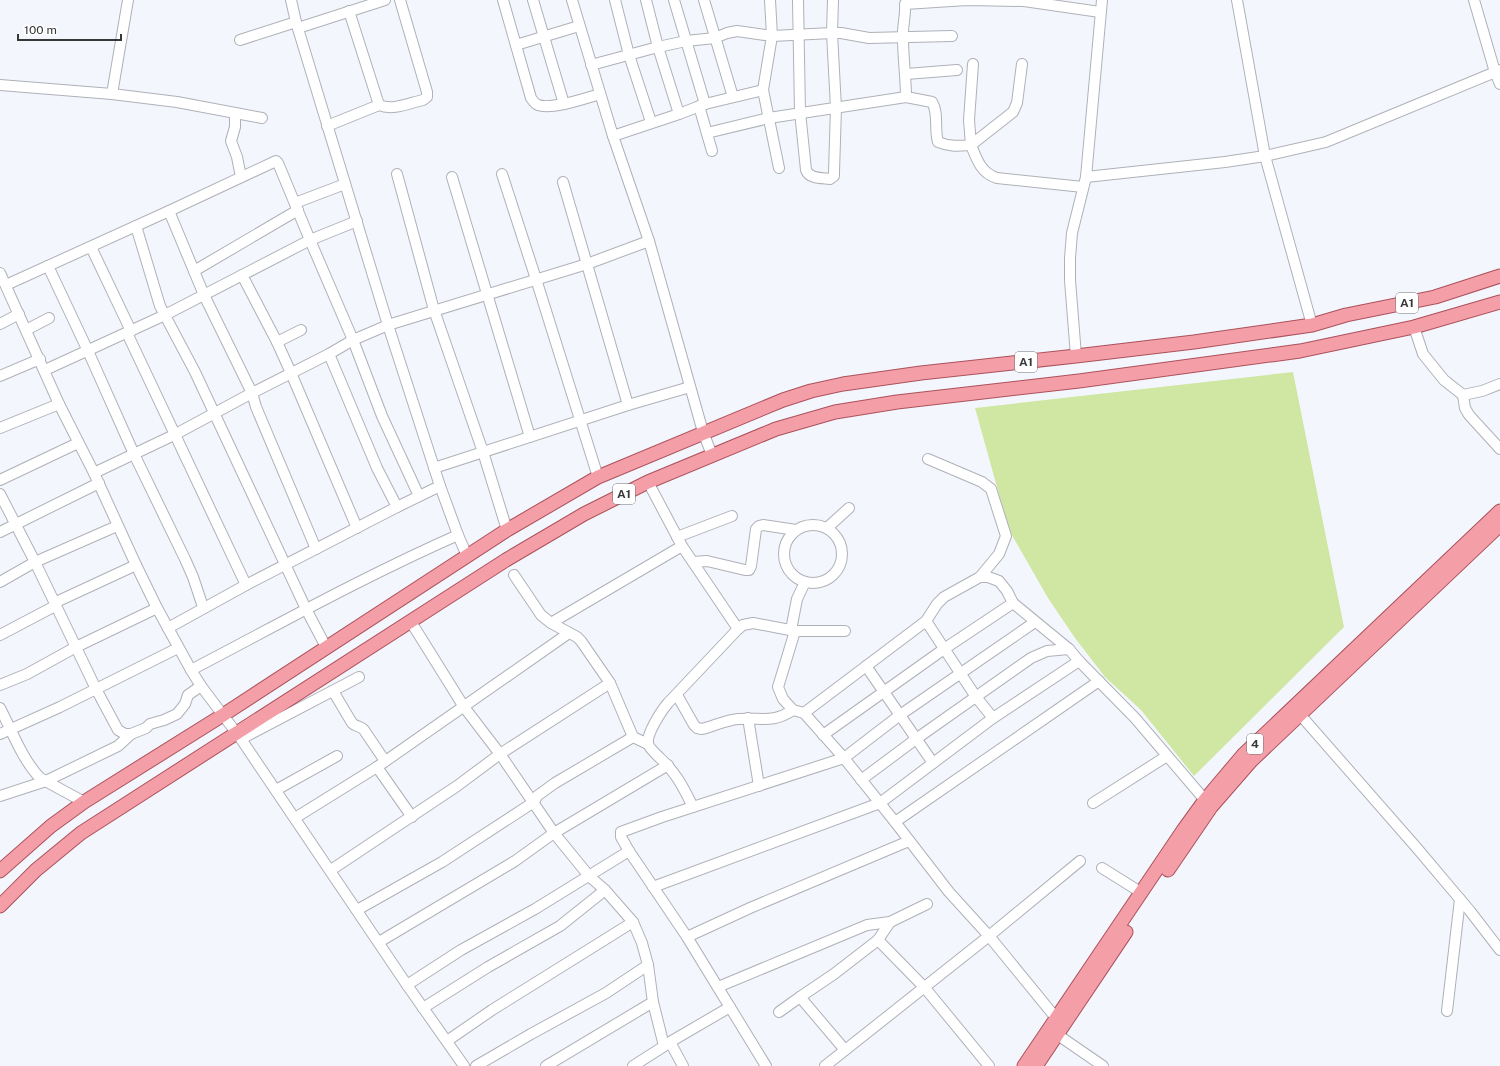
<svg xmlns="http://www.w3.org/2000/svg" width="1500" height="1066" font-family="'Public Sans',sans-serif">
<rect width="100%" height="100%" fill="#f4f6fd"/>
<path fill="#cfe7a3" d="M1293,372l51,255 -150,149 -53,-66 -36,-33 -30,-39 -27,-40 -39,-68 -34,-122z"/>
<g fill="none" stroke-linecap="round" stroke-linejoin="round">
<defs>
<g id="minor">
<path d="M503,0l28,98c2,3 4,6 7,7 14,5 48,-7 62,-11"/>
<path d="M533,0l31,104"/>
<path d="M572,0l41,136 36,105 54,191 9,23"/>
<path d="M615,0l14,55 22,67"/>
<path d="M646,0l12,47 28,-6 29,-3 12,-5 10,-2 35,5 60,-3h9l28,5 83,-2"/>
<path d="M674,0l31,104"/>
<path d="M704,0l29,97"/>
<path d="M770,0l2,36 -9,54 16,78"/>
<path d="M798,0l2,112 6,58c3,9 16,8 24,9l4,-3v-4l2,-64 -4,-75 1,-33"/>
<path d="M1237,0l28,156 47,169"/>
<path d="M1474,0l21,72 5,12"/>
<path d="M349,11l30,94c14,6 30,-2 44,-5l4,-3v-5l-27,-92"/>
<path d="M298,28l87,-28"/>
<path d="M240,40l56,-18"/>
<path d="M516,45l63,-19"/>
<path d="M973,64l-4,56 2,25c-12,1 -21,2 -33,-3 -4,-13 1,-29 -6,-40l-26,-5c0,-19 -3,-39 -3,-59 -1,-11 3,-22 2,-34l62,-4 57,1 76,11"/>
<path d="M1022,64l-5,39 -4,9 -42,33c6,15 10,28 26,33l86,9"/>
<path d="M591,65l67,-18 21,67 -66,22"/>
<path d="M906,74l51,-4"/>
<path d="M0,85l112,9 65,8 85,16"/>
<path d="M112,94l16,-94"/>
<path d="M699,106l13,45"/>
<path d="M235,113v14l-4,14 6,16 4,20"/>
<path d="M679,114l26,-10 58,-14"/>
<path d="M327,126l52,-21"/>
<path d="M707,133l62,-15 137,-21"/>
<path d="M397,174l37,136 49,142 24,78"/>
<path d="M502,174l34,105 62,198"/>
<path d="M452,177l78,260"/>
<path d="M1086,177l139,-15 40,-6 61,-14 174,-72"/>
<path d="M563,182l65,223"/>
<path d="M295,203l50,-19"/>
<path d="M169,211l35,84 48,98 4,14 60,142"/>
<path d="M136,226l24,80 35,66 111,237 20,38"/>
<path d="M91,247l40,84"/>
<path d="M48,266l40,85 46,103 51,105 8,18 10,30"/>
<path d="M194,271l104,-61"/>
<path d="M0,273l59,131 35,69 42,92 21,43 34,62 10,16 40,53 166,246 57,81"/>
<path d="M242,275l35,67 14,31 66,155"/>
<path d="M6,285l163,-74 107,-50 2,2 32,77 43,100 29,76 37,80"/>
<path d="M0,324l19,-10"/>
<path d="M1414,327l9,27 21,26 19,15 19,-4 18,-7"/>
<path d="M26,330l23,-12"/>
<path d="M127,333l119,252"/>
<path d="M277,342l24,-12"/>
<path d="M329,354l48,114 20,39"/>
<path d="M1076,356l-6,-76v-22l2,-25 14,-56 16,-177"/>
<path d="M45,370l120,-55 145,-75 47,-19"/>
<path d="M0,376l40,-17"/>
<path d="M1463,395l2,13 4,7 31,34"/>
<path d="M0,428l59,-24"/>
<path d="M434,468l194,-63 62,-18"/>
<path d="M94,473l80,-38 78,-42 77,-39 24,-14 35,-15 199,-61 62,-23"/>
<path d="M0,480l78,-37"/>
<path d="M648,482l34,64 56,83 -70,74c-6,7 -22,31 -20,41 2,5 8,10 12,14 17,16 23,29 33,49"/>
<path d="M0,494l35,68 61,127 22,41 7,4h6l15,-6 4,-4 14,-4 13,-6 8,-10 3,-9 13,-9"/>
<circle cx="813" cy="554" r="29"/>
<path d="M827,528l22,-20"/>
<path d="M0,532l99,-49"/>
<path d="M458,535l9,21"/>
<path d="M677,537l55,-21"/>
<path d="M693,562l14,-1 38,9h4l2,-4 5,-37 3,-3 4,-1 33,5"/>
<path d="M514,575l27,40 10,8 26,14 4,4 29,42 23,54 15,7"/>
<path d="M980,577h8l11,4 8,10 6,12 56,46 10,12 56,57 70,82"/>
<path d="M0,582l35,-20 82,-36"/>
<path d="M54,603l82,-38"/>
<path d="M926,621l50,76 17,21"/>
<path d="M411,622l53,85 36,47 54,79 35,43 16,14 28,32 9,21 6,22 5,37 11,44"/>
<path d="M551,623l131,-77"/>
<path d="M168,628l78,-43 151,-78 43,-21"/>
<path d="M738,629l5,-4 10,-2 42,8h50"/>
<path d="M791,630l6,-31 8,-17"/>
<path d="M795,631l-17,56 5,12 10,11 11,3 40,45 51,64 54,70 40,44 67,82"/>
<path d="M0,635l55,-29"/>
<path d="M866,666l67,97"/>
<path d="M191,670c88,-46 176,-95 267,-135l-18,-49 -52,-161 -92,-303 -5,-22"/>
<path d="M0,685l27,-11 49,-27 81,-39"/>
<path d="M333,691l19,32c4,4 9,3 12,7l21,31"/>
<path d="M677,695l17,30 3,3 5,1c12,-3 24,-9 36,-10 23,-2 34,5 55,-9"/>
<path d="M0,708c12,23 22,51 40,70l44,24"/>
<path d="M1296,710l120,137 54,64 30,39"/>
<path d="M804,713l122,-92 11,-17 7,-7 36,-20 19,-23 7,-18 -15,-47 -9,-7 -54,-23"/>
<path d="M748,718l11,68"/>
<path d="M0,734l60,-27 118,-59"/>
<path d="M823,735l121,-86 69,-46"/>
<path d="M241,739l118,-62"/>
<path d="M377,767l35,50"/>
<path d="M861,780l55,-41 115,-81 16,-7 22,-2"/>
<path d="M276,790l61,-34"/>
<path d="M0,796l46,-15 72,-35 13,-12"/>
<path d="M1093,803l74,-47"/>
<path d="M295,818l82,-51 192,-134"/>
<path d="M895,822l204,-141"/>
<path d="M1102,868l40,25"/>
<path d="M331,870l126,-84 43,-32 110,-71"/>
<path d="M653,887l227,-84 113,-85 86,-57"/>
<path d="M357,910l85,-48 92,-60 3,-6 18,-13 78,-46"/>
<path d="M890,922l-12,18 47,48 64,78"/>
<path d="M687,937l63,-29 159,-67"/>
<path d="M379,942l136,-81 39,-28 114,-68"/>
<path d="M407,985l54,-35 74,-41 94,-58"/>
<path d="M718,987l149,-62 23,-3 37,-18"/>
<path d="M423,1008l65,-41 72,-41 45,-36"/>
<path d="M1447,1011l13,-112"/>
<path d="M779,1012l21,-15"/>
<path d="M1052,1031l51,35"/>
<path d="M447,1041l45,-31 141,-88"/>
<path d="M845,1050l-45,-53 34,-23 44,-34"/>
<path d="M476,1066l55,-32 75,-41 42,-28"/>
<path d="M546,1066l107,-64"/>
<path d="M633,1066l36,-23"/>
<path d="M683,1066l-13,-24 60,-35"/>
<path d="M766,1066l-79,-129 -58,-86 -8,-14v-5l41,-15 182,-59 56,-43 135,-93"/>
<path d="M825,1066l164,-130 91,-75"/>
</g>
<g id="major">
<path d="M1168,870l43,-63 40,-46 249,-236"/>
<path d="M0,871l51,-45 33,-24 139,-87 284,-185 91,-53 185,-77 28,-9 32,-7 78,-11 155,-17 118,-14 118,-17 34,-10 89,-18 65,-21"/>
<path d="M0,906l36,-36 45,-37 425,-273 78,-46 64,-32 128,-53 59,-17 62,-10 182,-21 221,-30 114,-24 86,-25"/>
<path d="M1024,1066l160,-237 21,-29 38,-45 257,-244"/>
<path d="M1036,1066l90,-134"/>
</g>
</defs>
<use href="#minor" stroke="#afb1b8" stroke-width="12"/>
<use href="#major" stroke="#ac515b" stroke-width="15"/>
<use href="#minor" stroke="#fff" stroke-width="10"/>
<use href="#major" stroke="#f49fa8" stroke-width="13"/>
</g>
<g text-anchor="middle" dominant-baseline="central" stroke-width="4" stroke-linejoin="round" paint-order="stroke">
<g fill="#fff" stroke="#727374" stroke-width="1">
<rect x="1396" y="293" width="22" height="20" rx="3"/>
<rect x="1015" y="352" width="22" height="20" rx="3"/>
<rect x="613" y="484" width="22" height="20" rx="3"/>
<rect x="1247" y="734" width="16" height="20" rx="3"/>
</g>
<g font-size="12" font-weight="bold" fill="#363739">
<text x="1407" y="303">A1</text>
<text x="1026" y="362">A1</text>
<text x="624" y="494">A1</text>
<text x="1255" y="744">4</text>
</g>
</g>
<path d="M18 34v6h103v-6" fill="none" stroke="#363739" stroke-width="2"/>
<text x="24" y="34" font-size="12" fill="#363739" stroke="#ffffff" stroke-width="3" paint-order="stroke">100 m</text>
</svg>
